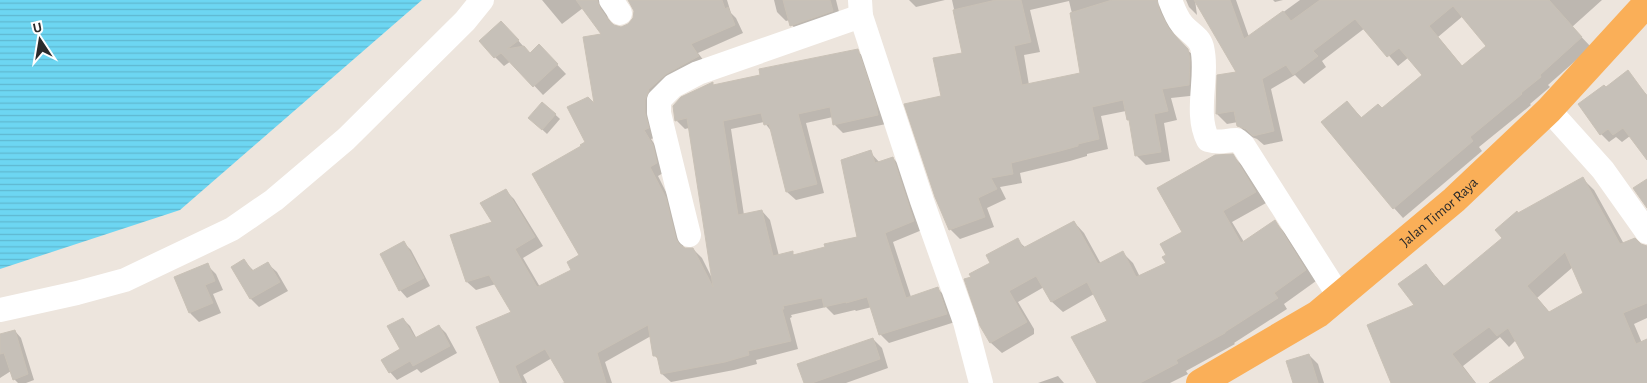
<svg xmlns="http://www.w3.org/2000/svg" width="1647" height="383" font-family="'Alegreya Sans',sans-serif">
<defs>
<pattern id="water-rules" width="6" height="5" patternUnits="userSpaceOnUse" patternTransform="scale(1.25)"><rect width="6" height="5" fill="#6dd6f2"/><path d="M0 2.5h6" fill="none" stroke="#5fb8d0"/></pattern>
</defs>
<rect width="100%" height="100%" fill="#ede5dd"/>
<path fill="url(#water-rules)" d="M0,0h422l-242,210 -180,59z"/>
<g fill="#0003" fill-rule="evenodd">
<path d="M542,0h68l-4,11 2,7 6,8 7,2 7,-2 6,-7 1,-8 -6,-11h98l4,13 5,5 7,15 -45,20 9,12 -32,17 -18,55 -6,2 10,15 4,18 -7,4 16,32 10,41h9l9,9 11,22 -24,-152 -4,1 -9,-9 36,-36 3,2 46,-10 96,-25 9,8 20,65 -43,9 -9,-9 -1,-7 -27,6 18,70 -28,7 -9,-8 -15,-60 -8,-10 -33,7 13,86 18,-4 8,9 9,36 13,-3 3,3 32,-8 31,-11 12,-85 10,11 13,-5 8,9 21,63 -29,12 18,55 27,-8 8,8 9,25 -66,21 -9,-9 -8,-27 -16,4 -1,-1 -21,5 -8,-8 -35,8 1,2 -2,1 8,31 -42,11 1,4 -23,6 -63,12 -9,-8 -2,-13 -5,-5 -4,-20 -46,26 7,21h-50l4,-1 -14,-24 -29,17 4,8h-26l12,-70 -17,-29 -20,6 -9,-8 -15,-46 42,-14 11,-32 9,9 29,47 -20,12 17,29 32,-17 8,-15 6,-112 10,-37 7,-71 -20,-27 -21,16z"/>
<path d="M774,0h62l5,20 -41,14 -8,-9 -2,-5 -4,1 -9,-9z"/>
<path d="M909,0h36l-29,7z"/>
<path d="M952,0h218l-4,16 8,18 8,11 15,14 2,36 -28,3 6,22 -13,3 6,38 -24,4 -9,-9 -6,-34 -5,-11 -25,5 7,33 -21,5v2l-17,5 -50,12 2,10 -22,4 6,12 -19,9 7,19 -34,12 -10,-10 -8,-132 22,-43zM1069,1l7,29 6,44 -53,11 -5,-30 16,-3 -10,-42z"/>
<path d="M1186,0h9l2,15 -8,-8z"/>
<path d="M1195,0h41l13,37 51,-37h302l-30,27 19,20 -43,38 2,2 -20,17 1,1 -52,42 3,4 -79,67 -9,-10 -47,-106 15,16 20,-8 42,-34 -15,-19 -11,9 -33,-38 -43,33 4,6 -22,17 -9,-9 -24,14 12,52 -19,4 -7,-6 -8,-3 -10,-10 -1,-4 -11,2 -10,-10 2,-38 19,-3zM1463,16l25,30 -25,21 -25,-30z"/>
<path d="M1273,0h10l-8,2z"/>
<path d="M510,31l20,23 18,1 18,19 -23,21 -32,-34 -7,5 -9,-9z"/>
<path d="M1627,72l20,23v42l-17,-1 -8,6 -6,-5 -7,5 -8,-8 5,-46z"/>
<path d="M543,103l17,16 -13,15 -13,-12z"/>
<path d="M1232,155l11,11 23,37 -34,19 12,20 31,-20 10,11 31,48 -32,23 3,5 -53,34 1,1 -49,27 2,3 -18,9h-71l10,-61 -15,-28 -31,18 -11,-10 -8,-15 -26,15 16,27v5l-32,19 -11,-10 -10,-18 -9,-47 19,-14 26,-24 9,8 48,-26 10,11 17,31 22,-11 10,10 7,14 27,-13 17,-32z"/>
<path d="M1583,179l11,11 30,54 23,2v72l-13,6 8,19 5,-2v42h-156l36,-24 -11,-19 -7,7 -9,-10 -37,29 13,17h-84l24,-77 10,-41 19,22 59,-49 14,-24zM1573,267l11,27 -34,19 -13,-15z"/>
<path d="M404,243l7,7 19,36 -23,12 -7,-8z"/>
<path d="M244,261l10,10 14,-7 9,8 11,19 -29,16 -9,-9z"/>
<path d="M207,265l9,9 7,16 -10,4 8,19 -22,9 -9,-9z"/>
<path d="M403,319l7,7 7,13 22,-13 7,7 11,20 -36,20 -4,-4 -20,11 -7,-8 -7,-12 18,-11z"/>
<path d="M15,331l6,7 13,42 -8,3h-8l-4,-4 -3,-8 -11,7v-43z"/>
<path d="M873,339l9,9 6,20 -42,15h-41z"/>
<path d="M1309,355l9,9 6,19h-30z"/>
<path d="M1058,376l6,7h-26z"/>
</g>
<g fill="#c6c0b8" stroke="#c9c1b6" fill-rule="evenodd">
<path d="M576,0h21l3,8 9,13 5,4 7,2 7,-3 5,-6 1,-7 -6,-11h94l3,9 3,-2 7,18 -44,19 8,12 -33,18 -19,17 2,-1 -4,10v13l4,15 -5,2 9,15 4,18 -7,4 16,31 10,41 3,5 6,4h8l20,39 -26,-169 -12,3 -2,-15 8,-9 32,-15v3l47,-10 -1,-6 99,-20 18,55 2,11 -45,10 -3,-18 -32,7 19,70 -31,8 -17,-68 -5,1 -3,-12 -38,8 15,94 24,-5 11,46 20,-5v4l32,-8 -1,-3 33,-7 -16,-77 30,-10 4,13 18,-6 21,64 -29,12 21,65 32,-11 9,27 -68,21 -12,-38 -21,6v-1l-22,5 -2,-9 -39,8 1,3h-2l9,32 -43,10 1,4 -24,7 -64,12 -4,-18h-4l-5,-31 -51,28 9,30h-41l-20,-34 -30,17 7,17h-22l-24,-56 35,-15 -22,-37 -23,7 -16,-47 42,-13 -12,-19 26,-14 29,48 -20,12 22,38 34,-17 -4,-8 12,-7 -47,-81 49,-28 -1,-1 5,-3 -18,-35 21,-10 6,6 -11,-66 18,-3z"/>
<path d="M783,0h47l3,11 -43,15z"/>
<path d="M996,0h25l10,42 -17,4 8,39 58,-12 -10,-60 42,-13h45l3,12 9,17 19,20 2,11 -1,25 -27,4 6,22 -14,3 7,38 -26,4 -6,-36h-2l-4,-20 -31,7 7,32 -21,5v2l-18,5 -49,12 2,11 -22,4 6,11 -19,9 7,19 -36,13 -14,-33 -31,-93 37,-8 -8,-38 29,-5 -9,-43z"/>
<path d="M1194,0h36l14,39 39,-28 8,10 29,-21h229l33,37 -42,38 1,2 -20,16 1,1 -52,43 3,4 -80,68 -72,-87 26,-21 14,17 17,-14 4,4 40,-33 -23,-27 -12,9 -32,-38 -42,32 5,5 -25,19 -7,-10 -24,14 12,52 -21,5 -7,-7 -9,-3 -3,-15 -18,3 1,-39 19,-3zM1453,6l33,40 -24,20 -33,-40z"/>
<path d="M501,21l18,19 -12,9 17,-3 6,7 9,-9 19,20 -25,23 -32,-34 -7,5 -15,-17z"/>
<path d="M1628,70l19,26v64l-24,-32 -10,7 -5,-6 -8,6 -22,-31 26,-19 2,2z"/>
<path d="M542,102l14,12 -14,16 -14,-12z"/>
<path d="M1233,154l23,38 -33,19 18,32 34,-23 31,50 -32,23 4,5 -53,34v1l-49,27 2,3 -38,20h-43l-26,-46 36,-16 -20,-39 -36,20 -15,-26 -27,15 18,31 -37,21 -10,-17 -16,-47 7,-2 -2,-3 21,-11 -4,-8 32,-17 5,10 51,-27 24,43 25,-13 13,26 30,-14 -4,-6 4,-2 -6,-11 22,-12 -25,-44 58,-33z"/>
<path d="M1583,177l37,67 15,-6 6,6 6,2v57l-24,10 13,31 11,-5v44h-158l36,-25 -17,-30 -11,8 -8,-9 -37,27 23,29h-84l-24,-58 47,-20 -16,-21 28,-20 17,23 59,-49 -7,-8 22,-19 1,2zM1565,252l18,41 -34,19 -22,-26z"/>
<path d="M1647,179v29l-14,-20z"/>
<path d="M404,241l20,37 -25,13 -19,-37z"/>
<path d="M244,259l8,12 16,-9 12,20 -30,17 -19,-32z"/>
<path d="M208,263l7,18 -10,4 8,18 -24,10 -15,-36z"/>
<path d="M403,318l12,20 24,-13 11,21 -37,20 -3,-5 -21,12 -8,-13 19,-11 -13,-23z"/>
<path d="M15,330l13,44 -15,6 -9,-27 -4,1v-20z"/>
<path d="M873,338l7,21 -68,24h-8l-7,-19z"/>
<path d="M1309,354l9,29h-25l-7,-22z"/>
</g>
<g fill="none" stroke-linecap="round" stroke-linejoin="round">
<g stroke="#fff" stroke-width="24">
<path d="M611,0l9,13"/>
<path d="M860,0l1,16 61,185 43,121 16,61"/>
<path d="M1170,0c3,8 7,18 12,24 7,9 17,12 20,23 7,30 -8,65 6,93 14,4 16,0 29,0l6,5 96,151"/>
<path d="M1549,110l54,60 44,62"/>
<path d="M689,235l-30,-122v-13l14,-14 25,-13 163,-57"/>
<path d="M0,310l77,-17 48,-13 107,-51 42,-29 72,-61 119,-118 17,-21"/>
</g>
<path stroke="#faaf58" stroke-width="28" id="s1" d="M1200,383l118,-69 136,-114 95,-90 98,-107"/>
</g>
<g text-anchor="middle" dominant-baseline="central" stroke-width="4" stroke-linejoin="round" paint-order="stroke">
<g font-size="15" fill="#2b2b2b" stroke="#fff">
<text stroke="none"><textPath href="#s1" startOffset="295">Jalan Timor Raya</textPath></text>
</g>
</g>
<g transform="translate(40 40) rotate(348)" stroke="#ffffff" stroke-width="4" paint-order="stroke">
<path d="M0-4L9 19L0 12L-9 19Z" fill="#2b2b2b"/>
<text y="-8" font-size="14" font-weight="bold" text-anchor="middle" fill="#2b2b2b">U</text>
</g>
</svg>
